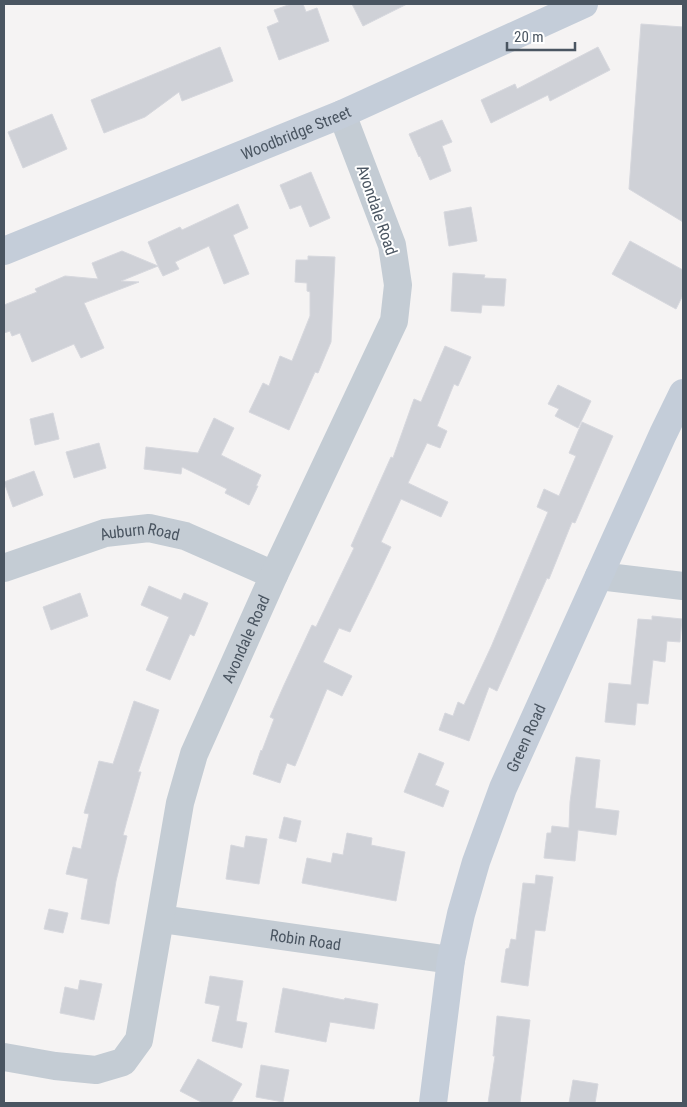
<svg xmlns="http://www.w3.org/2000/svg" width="687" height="1107" font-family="'Roboto Condensed',sans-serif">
<rect width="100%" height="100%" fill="#f5f3f3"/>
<g fill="#cfd1d7" stroke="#d7d8de">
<path d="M291,4h12l3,8 11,-4 12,33 -50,19 -12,-33 12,-5 -5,-12z"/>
<path d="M352,4h55l-44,22z"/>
<path d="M641,24l42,3v195l-54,-33z"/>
<path d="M220,47l13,34 -51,20 -3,-9 -34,25 -41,16 -13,-33z"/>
<path d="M598,47l12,23 -60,31 -2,-6 -57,28 -10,-23 34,-16 2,5z"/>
<path d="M52,114l15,35 -44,19 -15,-36z"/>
<path d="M442,120l10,22 -10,4 9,25 -21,9 -10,-24 -1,1 -10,-23z"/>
<path d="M311,172l19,46 -20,9 -9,-22 -11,4 -10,-24z"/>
<path d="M238,204l10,24 -15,7 16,39 -25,10 -15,-38 -34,16 4,7 -16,7 -5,-10 -37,15 18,1 -55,21 20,45 -23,10 -7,-14 -42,18 -12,-29 -8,3 -2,-5 -6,2v-28l33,-13 -2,-3 30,-13 33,3 -6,-16 30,-12 36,15 -10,-24 32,-15 2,3z"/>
<path d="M471,207l6,34 -28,5 -5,-34z"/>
<path d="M630,241l53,29v25l-7,14 -64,-35z"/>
<path d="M308,256l27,1 -4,85 -13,31 -3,-1 -26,58 -40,-18 14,-29 6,3 11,-30 12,5 18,-45v-24l-3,-1v-8l-12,-1 1,-22h12z"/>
<path d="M453,273l32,2 -1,3 22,1 -2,27 -22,-1 -1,8 -30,-2z"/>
<path d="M445,346l26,11 -13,29 -4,-2 -17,42 10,5 -7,17 -13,-5 -19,40 40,19 -7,15 -40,-18 -20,43 10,5 -19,40 -22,45 -11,-4 -16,34 29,14 -10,20 -15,-7 -32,77 -8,-3 -7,20 -27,-9 8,-24 1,1 12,-32 -4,-2 14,-32 28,-60 4,2 38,-79 -3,-2 40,-89 2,1 21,-59 7,3z"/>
<path d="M558,385l33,16 -13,27 -23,-12 4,-7 -11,-5z"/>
<path d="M53,413l6,26 -24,6 -5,-26z"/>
<path d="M214,418l20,10 -13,27 40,20 -5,11h2l-9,19 -24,-12 2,-4 -45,-22 -1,7 -37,-5 2,-22 52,6z"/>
<path d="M582,422l31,14 -38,87 -3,-1 -23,57 -2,-1 -50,113 -8,-4 -20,54 -30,-11 6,-17 8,3 5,-14 6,3 27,-58 57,-135 -11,-5 7,-18 15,7 17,-40 -7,-3z"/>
<path d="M99,443l7,25 -32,10 -8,-26z"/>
<path d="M34,471l9,24 -30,12 -9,-25z"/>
<path d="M149,586l32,14 3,-7 24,10 -14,33 -4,-2 -20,46 -24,-10 23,-53 -28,-12z"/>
<path d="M80,593l8,23 -37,14 -8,-23z"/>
<path d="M652,616l30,3 -2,23 -13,-1 -2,21 -12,-2 -5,44 -11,-1 -2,22 -30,-3 4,-39 22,2 7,-66 14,1z"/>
<path d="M134,701l25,9 -21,62h3l-18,63 4,1 -11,45 -7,43 -28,-5 7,-40 -22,-5 7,-27 8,2 8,-35 -5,-1 15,-52 14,3z"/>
<path d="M419,753l25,10 -9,22 14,6 -6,16 -39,-15z"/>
<path d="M576,757l24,3 -5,48 24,3 -3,24 -38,-5 -3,31 -31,-3 3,-25h4l1,-7 17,2 1,-26z"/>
<path d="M284,817l17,4 -5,21 -17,-4z"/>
<path d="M347,833l25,5 -1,7 34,7 -9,49 -94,-18 5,-25 24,5 2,-10 10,2z"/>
<path d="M246,836l21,3 -8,45 -33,-5 5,-34 13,3z"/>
<path d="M536,875l17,2 -8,54 -10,-1 -7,56 -27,-4 5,-33 3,-1 2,-9 5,1 7,-57 12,1z"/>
<path d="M49,909l19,4 -5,20 -19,-4z"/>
<path d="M210,976l33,5 -7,40 11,2 -5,25 -30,-7 8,-35 -15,-3z"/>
<path d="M80,980l22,4 -8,36 -34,-7 5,-26 13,3z"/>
<path d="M283,988l61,12 1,-2 33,6 -4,25 -44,-7 -4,20 -51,-10z"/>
<path d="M497,1016l33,4 -10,83h-32l7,-47h-2z"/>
<path d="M198,1059l44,25 -11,19h-28l-23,-12z"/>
<path d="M261,1065l28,5 -6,32 -27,-5z"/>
<path d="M573,1080l25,4 -3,19h-26z"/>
</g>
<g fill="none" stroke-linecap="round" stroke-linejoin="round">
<g stroke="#c4ccd4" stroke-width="28">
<path id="s1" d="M4,568l101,-35 44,-5 36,8 89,39"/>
<path d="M599,576l84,10"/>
<path id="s2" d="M161,919l290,41"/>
<path id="s3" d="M4,1057l51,9 41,4 27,-8 16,-22 41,-237 14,-49 80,-179 120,-254 4,-36 -6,-40 -50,-131"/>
</g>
<g stroke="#c4cdd9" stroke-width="28">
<path id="s4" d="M4,251l338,-137 242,-110"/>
<path id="s5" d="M433,1103l18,-143 10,-46 15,-52 27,-74 160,-354 20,-41"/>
</g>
</g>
<g text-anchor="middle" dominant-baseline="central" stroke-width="4" stroke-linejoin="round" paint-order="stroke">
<g font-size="16" fill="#4a5561" stroke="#fff">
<text stroke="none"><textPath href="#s4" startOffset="315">Woodbridge Street</textPath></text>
<text transform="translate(377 210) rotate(71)">Avondale Road</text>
<text stroke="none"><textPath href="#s1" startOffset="142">Auburn Road</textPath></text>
<text stroke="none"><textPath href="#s3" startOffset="566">Avondale Road</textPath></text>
<text stroke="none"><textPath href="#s5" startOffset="379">Green Road</textPath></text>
<text stroke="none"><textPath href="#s2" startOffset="146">Robin Road</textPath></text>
</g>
</g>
<rect width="687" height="1107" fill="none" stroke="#4a5561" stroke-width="10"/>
<path d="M507 42v8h68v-8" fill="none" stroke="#4a5561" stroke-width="2.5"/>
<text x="514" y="42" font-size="15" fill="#4a5561" stroke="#ffffff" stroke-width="4" paint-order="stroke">20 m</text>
</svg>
